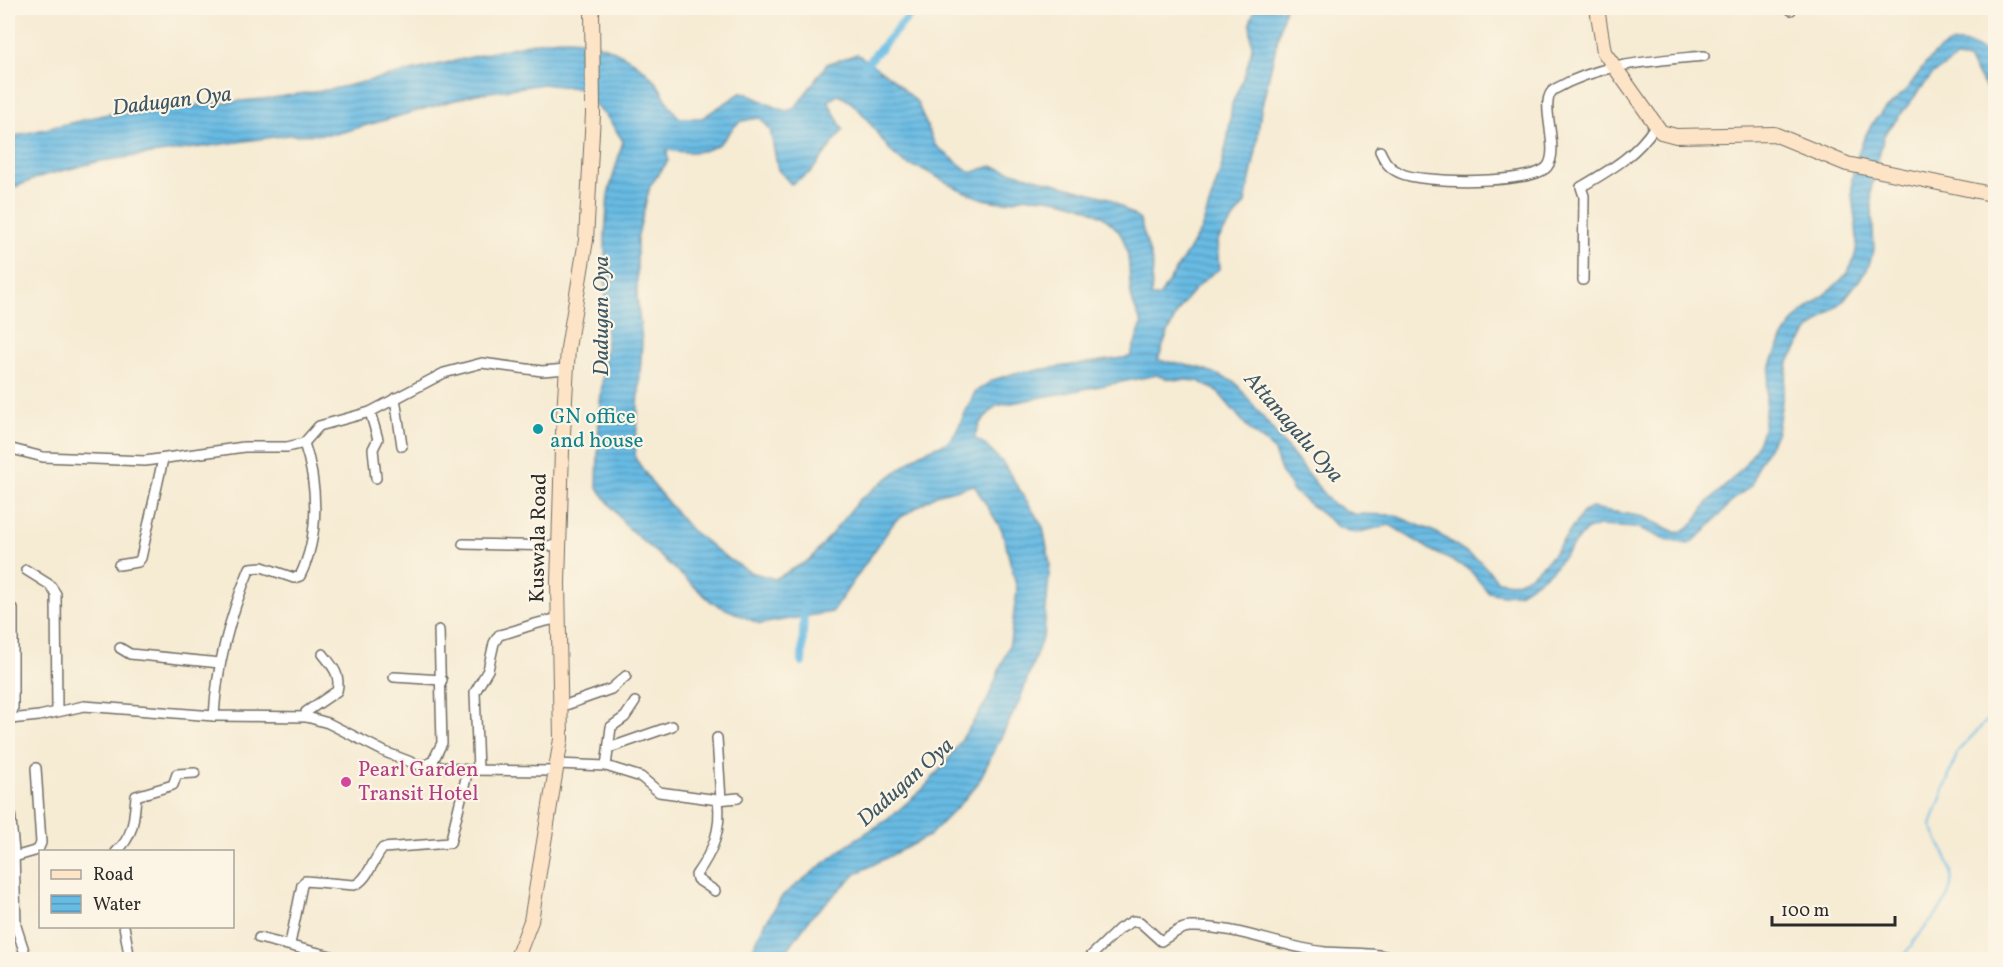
<svg xmlns="http://www.w3.org/2000/svg" width="2003" height="967" font-family="Vollkorn,serif">
<defs>
<pattern id="water-rules" width="6" height="5" patternUnits="userSpaceOnUse" patternTransform="scale(1.5)"><rect width="6" height="5" fill="#68bbe4"/><path d="M0 2.5h6" fill="none" stroke="#5698b9"/></pattern>
</defs>
<rect width="100%" height="100%" fill="#fcf5e5"/>
<filter id="ink" filterUnits="userSpaceOnUse"><feTurbulence type="fractalNoise" baseFrequency=".0167" numOctaves="2"/><feDisplacementMap in="SourceGraphic" scale="12" xChannelSelector="R" yChannelSelector="G"/><feConvolveMatrix kernelMatrix="1 2 1 2 8 2 1 2 1" color-interpolation-filters="sRGB"/></filter>
<filter id="wash" filterUnits="userSpaceOnUse"><feTurbulence type="fractalNoise" baseFrequency=".008" numOctaves="4" result="noise"/><feDisplacementMap in="SourceGraphic" scale="24" xChannelSelector="R" yChannelSelector="G"/><feGaussianBlur stdDeviation="1.35" result="paint"/><feColorMatrix in="noise" values="0 0 0 0 0 0 0 0 0 0 0 0 0 0 0 0 0 1.4 0 .05"/><feComposite in="paint" operator="in"/></filter>
<g filter="url(#wash)">
<rect width="100%" height="100%" fill="#f6ebd3"/>
<path fill="url(#water-rules)" stroke="#4a7388" stroke-width="1.5" fill-rule="evenodd" d="M1255,8h30l-24,102 -5,41 -11,52 -28,38 2,28c-37,25 -47,50 -61,91l43,8 34,14 96,121 22,11 41,1 43,18 43,28 18,20c5,1 13,3 18,1 30,-9 51,-48 68,-71l8,-3 52,9 33,16c24,-8 21,-23 37,-37 18,-15 38,-36 47,-60 6,-18 4,-40 7,-58 3,-17 12,-36 21,-50 14,-23 52,-39 63,-64 13,-29 -5,-61 1,-90 3,-17 11,-40 22,-54 11,-13 25,-22 35,-35 20,-27 37,-58 74,-33 16,11 11,31 11,50l-27,-42 -12,-2 -24,17 -48,60 -13,54 3,61 -7,20 -24,31 -35,30 -20,32 -11,69 -20,35 -5,18 -18,14 -30,33 -15,12 -23,-4 -27,-12 -41,-2 -13,5 -32,38 -17,13 -17,11 -16,2 -15,-3 -19,-23 -35,-17 -44,-27 -35,8 -17,-6 -45,-36 -12,-20 -8,-22 -23,-19 -33,-39 -19,-10 -30,-2 -11,-4 -161,31 -16,17 -6,15 9,5 20,20 40,64 7,37 -6,69 -25,69 -41,81 -14,17 -35,36 -72,37 -47,45 -29,41h-33l16,-34 19,-30 70,-54 34,-21 37,-32 24,-28 39,-59 23,-58 7,-54 -15,-59 -28,-45 -38,10 -41,26 -63,91 -72,12 -47,-21 -88,-78 -28,-38 2,-72 7,-72 -1,-108 3,-40 15,-54 -15,-23 -30,-30 -35,-4 -67,10 -140,40 -48,1 -187,26 -59,15 -34,14v-52l3,-1 97,-23 164,-16 61,-9 199,-46c10,-1 21,-4 32,-4 31,-1 71,18 90,41 11,12 13,27 26,38h22l40,-26c17,6 29,15 45,19l8,-3 32,-44 30,-10 35,24 25,24 18,43 36,28 20,-7 118,32 31,22 13,45 -2,32h8l42,-67 20,-61 7,-32 4,-33 14,-33 6,-23 -2,-25zM838,95c31,12 41,54 70,70 6,2 12,3 18,6 23,12 47,29 75,31 9,1 18,-5 27,-5 30,0 71,9 91,35 13,18 9,42 12,62 1,10 7,21 11,30l-12,33 -115,16 -22,7 -18,12 -18,38 -9,12 -27,11 -62,47 -48,59 -36,20 -25,-7 -23,-14 -37,-29 -35,-42 -20,-29 7,-117 -5,-44v-58l13,-53 18,-25 -1,-11c19,3 44,5 58,-12 14,-17 11,-17 35,-20l10,11 8,41 13,14 20,-12 32,-42 -15,-29z"/>
<g fill="none" stroke-linecap="round" stroke-linejoin="round">
<path stroke="#68bbe4" stroke-width="2" d="M1902,960c13,-29 55,-54 49,-88 -3,-15 -14,-32 -20,-47l27,-74 38,-40"/>
<g stroke="#68bbe4" stroke-width="8">
<path d="M863,68l53,-60"/>
<path d="M802,662l2,-55"/>
</g>
</g>
</g>
<g filter="url(#ink)">
<g fill="none" stroke-linecap="round" stroke-linejoin="round">
<defs>
<g id="street">
<path d="M1791,10v-2"/>
<path d="M1380,151c5,11 9,17 20,22 22,11 132,11 147,-6 15,-18 -11,-68 8,-78 46,-26 98,-28 149,-33"/>
<path d="M1583,280l1,-84 -3,-9c29,-17 56,-32 74,-61"/>
<path d="M395,398l7,48"/>
<path d="M370,412l8,27 -5,10 3,29"/>
<path d="M8,448l35,9 102,4 99,-14h43l17,-4 15,-17 51,-14 74,-39 38,-10 60,8 25,-2"/>
<path d="M463,544l96,2"/>
<path d="M119,565l19,-3 3,-4 22,-99"/>
<path d="M26,570l24,15 6,9 1,117"/>
<path d="M120,648l10,6 90,9"/>
<path d="M394,677l48,3"/>
<path d="M560,707l51,-18 15,-13"/>
<path d="M8,716l2,3 29,-3 45,-10 130,10 93,1 21,6 57,29 31,12 52,6 87,1"/>
<path d="M214,716c3,-52 16,-101 36,-148l12,-1 32,11 6,-2c20,-40 18,-92 4,-133"/>
<path d="M307,717l-1,-5 31,-21c4,-16 -4,-24 -14,-37"/>
<path d="M8,725l5,-16v-100"/>
<path d="M717,738l4,62"/>
<path d="M609,748l63,-22"/>
<path d="M556,764l50,2 35,11 18,15 59,8 20,-2"/>
<path d="M426,765l7,-4 9,-18 -3,-113"/>
<path d="M606,766l5,-39 14,-10 10,-15"/>
<path d="M478,770l-3,-78 13,-22 6,-27 5,-8c21,-5 38,-14 59,-16"/>
<path d="M8,790l6,62 2,74 11,34"/>
<path d="M116,852c18,-16 18,-33 20,-56l37,-11 4,-11 18,-1"/>
<path d="M14,857l24,-7 3,-7 -5,-75"/>
<path d="M715,891l-18,-12 -1,-4c17,-24 26,-45 22,-75"/>
<path d="M124,926l6,34"/>
<path d="M259,938l80,20"/>
<path d="M290,944l12,-59 3,-4 49,4c13,-4 19,-25 29,-37l67,-5 18,-73"/>
<path d="M1087,960l32,-31 14,-8 7,1 21,19c9,-5 19,-14 29,-14 45,-2 90,20 135,25 24,2 50,-1 73,8"/>
</g>
<g id="secondary">
<path d="M1597,8l7,44 57,80 15,4 98,-2 73,30 149,31"/>
<path d="M516,960l15,-39 30,-182 -3,-156 4,-133 6,-102 18,-108 7,-126 -1,-106"/>
</g>
</defs>
<use href="#street" stroke="#726e66" stroke-width="12"/>
<use href="#secondary" stroke="#726e66" stroke-width="16"/>
<use href="#street" stroke="#fff" stroke-width="9"/>
<use href="#secondary" stroke="#fee4c6" stroke-width="14"/>
</g>
</g>
<circle fill="#0f9aa8" stroke="#fcf5e5" stroke-width="2" cx="538" cy="429" r="6"/>
<circle fill="#d1479c" stroke="#fcf5e5" stroke-width="2" cx="346" cy="782" r="6"/>
<g text-anchor="middle" dominant-baseline="central" stroke-width="4.5" stroke-linejoin="round" paint-order="stroke">
<g font-size="21" fill="#0d838f" stroke="#fcf5e5" text-anchor="start">
<text x="550" y="417">GN office<tspan x="550" dy="24">and house</tspan></text>
</g>
<g font-size="21" fill="#2b2b2b" stroke="#fcf5e5">
<text transform="translate(539 538) rotate(-89)">Kuswala Road</text>
</g>
<g font-size="21" fill="#b23c85" stroke="#fcf5e5" text-anchor="start">
<text x="358" y="770">Pearl Garden<tspan x="358" dy="24">Transit Hotel</tspan></text>
</g>
<g font-size="22" font-style="italic" fill="#3d5662" stroke="#fcf5e5">
<text transform="translate(172 102) rotate(-7)">Dadugan Oya</text>
<text transform="translate(602 316) rotate(-90)">Dadugan Oya</text>
<text transform="translate(1293 428) rotate(49)">Attanagalu Oya</text>
<text transform="translate(906 783) rotate(-42)">Dadugan Oya</text>
</g>
</g>
<rect width="2003" height="967" fill="none" stroke="#fcf5e5" stroke-width="30"/>
<rect x="39" y="850" width="195" height="78" fill="#fcf5e5" stroke="#a8a49b" stroke-width="1.5"/>
<rect x="51" y="870" width="30" height="9" fill="#fee4c6" stroke="#a8a49b" stroke-width="1.5"/>
<text x="93" y="880" font-size="18" fill="#2b2b2b">Road</text>
<rect x="51" y="895" width="30" height="18" fill="url(#water-rules)" stroke="#a8a49b" stroke-width="1.5"/>
<text x="93" y="910" font-size="18" fill="#2b2b2b">Water</text>
<path d="M1772 916v9h123v-9" fill="none" stroke="#2b2b2b" stroke-width="3"/>
<text x="1781" y="916" font-size="18" fill="#2b2b2b" stroke="#fcf5e5" stroke-width="4.5" paint-order="stroke">100 m</text>
</svg>
